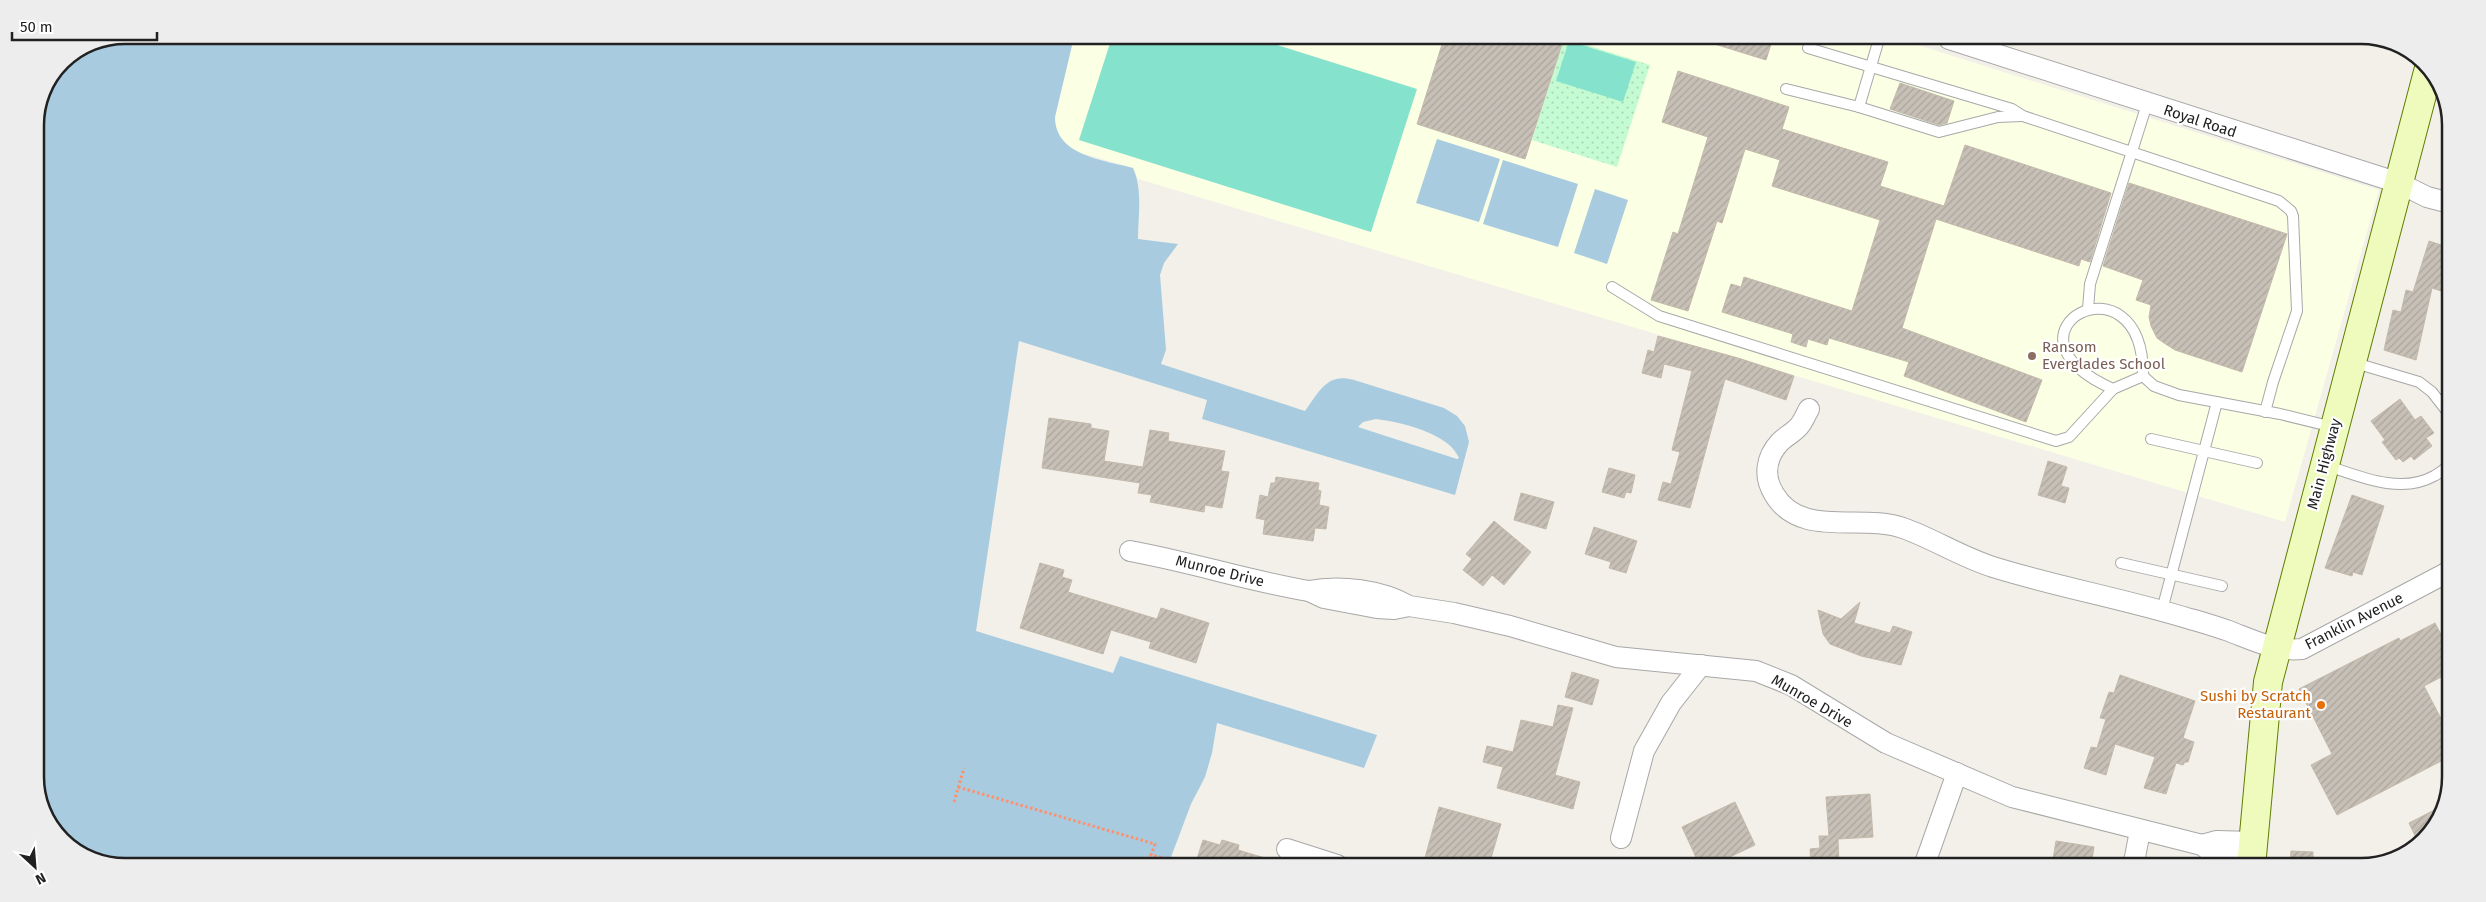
<svg xmlns="http://www.w3.org/2000/svg" width="2486" height="902" font-family="'Fira Sans',sans-serif">
<defs>
<pattern id="park-dots" width="8" height="8" patternUnits="userSpaceOnUse" patternTransform="scale(1.25)"><rect width="8" height="8" fill="#c5fbd2"/><path d="M2 2h.1M6 6h.1" fill="none" stroke="#a9d7b4" stroke-width="1.8" stroke-linecap="round"/></pattern>
<pattern id="building-hatch" width="6" height="6" patternUnits="userSpaceOnUse" patternTransform="scale(1.25)"><rect width="6" height="6" fill="#c7c0b7"/><path d="M-1 1l2-2M0 6l6-6M5 7l2-2" fill="none" stroke="#aba59d"/></pattern>
</defs>
<rect width="100%" height="100%" fill="#f2f0e8"/>
<path fill="#fbffe4" d="M1074,37l306,1 24,7 2,-7 493,1 480,151 -94,332 -1147,-343 -5,-11 -58,-17 -16,-14 -4,-10v-10z"/>
<path fill="url(#park-dots)" d="M1564,38l86,27 -33,102 -85,-27z"/>
<g fill="#85e2cc">
<path d="M1112,37h140l165,52 -46,143 -292,-92z"/>
<path d="M1569,41l67,21 -13,40 -67,-21z"/>
</g>
<g fill="#a8cbe0" fill-rule="evenodd">
<path d="M125,35l949,2 -19,80c0,39 49,43 78,51 10,22 5,48 5,71l40,5 -14,19 -4,12 6,75 -5,14 144,47c14,-19 22,-39 49,-31l90,28 13,8 8,10 4,16 -14,53 -253,-76 5,-19 -188,-59 -43,290 137,42 7,-17 257,79 -13,33 -147,-45 -5,30 -7,24 -14,27 -23,61 -1072,-3 -42,-30 -19,-49v-663l27,-59 29,-19zM1376,419c24,3 73,14 83,39l-2,1 -99,-32 5,-5z"/>
<path d="M1437,139l63,20 -21,63 -63,-19z"/>
<path d="M1503,160l75,24 -20,63 -75,-23z"/>
<path d="M1595,189l33,11 -21,64 -33,-11z"/>
</g>
<g fill="url(#building-hatch)" stroke="#c4b9aa">
<path d="M1444,38h120l-39,121 -108,-35z"/>
<path d="M1709,38h64l-7,22 -58,-18z"/>
<path d="M1678,71l111,36 -7,22 106,33 -8,24 64,20 21,-61 146,48 -21,69 -9,-3 -2,7 -143,-47 -34,109 140,52 -16,42 -122,-46 5,-14 -80,-24 -2,7 -19,-6 -2,8 -15,-5 2,-8 -71,-22 9,-28 10,3 3,-10 108,34 28,-91 -108,-34 8,-26 -35,-11 -23,74 -5,-2 -29,90 -37,-11 22,-68 5,2 30,-97 -46,-15z"/>
<path d="M1900,83l54,18 -7,22 -8,2 -49,-16z"/>
<path d="M2129,183l158,51 -45,138 -67,-22 -11,-7 -7,-5 -6,-12 -2,-9 2,-12 -15,-5 7,-20 -40,-14z"/>
<path d="M2429,241l21,7v46l-18,-6 -16,72 -32,-10 9,-40 8,2 5,-22 7,2z"/>
<path d="M1658,336l80,22 56,18 -8,24 -61,-21 -35,129 -32,-8 5,-18 8,2 9,-32 -8,-2 20,-79 -28,-7 -3,14 -19,-5 6,-23 6,2z"/>
<path d="M2400,399l15,21 6,-4 13,17 -8,5 6,8 -18,14 -3,-4 -8,6 -4,-4 -3,2 -14,-18 3,-2 -14,-19z"/>
<path d="M1049,418l42,6v4l18,3 -5,30 39,6 7,-37 19,3 -1,8 57,10 -4,20 8,1 -7,36 -17,-3 -1,7 -54,-10 2,-7 -14,-2 2,-10 -98,-15z"/>
<path d="M2048,461l19,6 -6,19 8,2 -4,15 -27,-8z"/>
<path d="M1609,468l26,7 -4,18 -5,-1 -2,6 -22,-6z"/>
<path d="M1276,477l43,6 -1,7 3,1 -2,14 10,2 -3,22 -11,-1 -2,13 -50,-7 2,-14 -9,-2 4,-23 8,2 3,-14h4z"/>
<path d="M1521,493l33,9 -8,27 -32,-9z"/>
<path d="M2352,495l32,11 -22,69 -9,-3 -1,4 -27,-8z"/>
<path d="M1494,521l37,31 -27,33 -12,-10 -9,11 -20,-16 9,-11 -6,-5z"/>
<path d="M1594,527l43,14 -11,32 -17,-5 2,-6 -26,-8z"/>
<path d="M1040,563l24,7 -2,7 10,3 -4,12 89,27 4,-11 48,15 -13,40 -47,-15 2,-6 -40,-12 -8,24 -83,-26z"/>
<path d="M1860,602l-6,21 36,10 3,-7 19,6 -11,33 -40,-9 -31,-12 -7,-10 -5,-24 23,9z"/>
<path d="M2435,623l12,23v28l-23,12 23,44v28l-110,57 -26,-50 21,-11 -33,-65 100,-51 1,3z"/>
<path d="M1572,672l27,8 -7,25 -27,-8z"/>
<path d="M2120,675l75,26 -12,37 11,4 -6,20h-3l-2,3 -7,-2 -10,31 -22,-6 11,-31 -40,-13 -9,31 -22,-7 7,-21 6,1 9,-29 -6,-1 9,-26 5,1z"/>
<path d="M1558,705l15,3 -18,67 25,7 -7,27 -76,-21 6,-21 -20,-5 4,-16 26,6 8,-32 32,7z"/>
<path d="M1870,794l3,43 -35,2 1,25 -28,1 -1,-16 10,-1 -1,-12h10l-3,-39z"/>
<path d="M1735,802l20,43 -44,21h-11l-18,-39z"/>
<path d="M2446,804v2l-27,38 -10,-21z"/>
<path d="M1439,807l62,17 -12,41h-66z"/>
<path d="M1203,840l17,5 2,-5 17,5 -1,5 37,11 -1,4h-79z"/>
<path d="M2056,841l38,6 -3,19h-39z"/>
<path d="M2291,851l22,1v15h-23z"/>
</g>
<g fill="none" stroke-linecap="round" stroke-linejoin="round">
<defs>
<g id="service">
<path d="M1808,48l204,61 11,7 256,85 12,10 2,5 4,95 -24,71 -8,30"/>
<path d="M1786,89l73,18 80,25 59,-15 24,-1"/>
<path d="M1859,107l20,-68"/>
<path d="M1612,287l47,29 397,125 13,-4 44,-48"/>
<path d="M2088,309l2,-25 57,-180"/>
<path d="M2352,362l67,20 13,10 17,22"/>
<path d="M2143,376l-30,13c-128,-57 31,-141 30,-13l11,10 25,9 101,19 53,13"/>
<path d="M2151,439l106,24"/>
<path d="M2325,465c34,11 75,30 109,11 5,-3 11,-6 15,-12"/>
<path d="M2121,563l101,23"/>
<path d="M2162,610l55,-208"/>
</g>
<g id="minor">
<path d="M1949,39l450,144 28,14 23,6"/>
<path d="M1809,409c-3,5 -5,11 -9,16 -5,7 -14,11 -20,17 -14,15 -17,34 -6,52 26,45 88,19 129,34 31,11 58,29 90,39 64,20 132,32 197,52 12,3 24,7 36,11 25,9 48,22 76,19l146,-77"/>
<path d="M1130,551c61,11 119,30 179,40"/>
<path d="M1409,606c-28,-16 -69,-21 -100,-15l15,7 53,10 17,1 15,-3 45,7 56,13 106,31 140,14 35,14 95,58 126,54 190,48 13,10 36,4"/>
<path d="M1621,838l23,-87 27,-48 30,-38"/>
<path d="M2202,845l15,-4 36,1"/>
<path d="M1287,849l50,16"/>
<path d="M1924,866l33,-93"/>
<path d="M2133,867l7,-36"/>
</g>
<path id="secondary" d="M2251,867l17,-185 161,-614"/>
</defs>
<use href="#service" stroke="#a8a8a8" stroke-width="12"/>
<use href="#minor" stroke="#a8a8a8" stroke-width="22"/>
<use href="#secondary" stroke="#5f7e02" stroke-width="30"/>
<g stroke="#fd916d" stroke-width="3" stroke-dasharray="2.5 2.5" stroke-linecap="butt">
<path d="M958,787l197,57 -4,11 28,7"/>
<path d="M954,802l10,-34"/>
</g>
<use href="#service" stroke="#fff" stroke-width="10"/>
<use href="#minor" stroke="#fff" stroke-width="20"/>
<use href="#secondary" stroke="#effbbc" stroke-width="28"/>
</g>
<circle fill="#8d6e63" stroke="#fff" stroke-width="2" cx="2032" cy="356" r="5"/>
<circle fill="#e8710a" stroke="#fff" stroke-width="2" cx="2321" cy="705" r="5"/>
<g text-anchor="middle" dominant-baseline="central" stroke-width="4.5" stroke-linejoin="round" paint-order="stroke">
<g font-size="15" fill="#212121" stroke="#fff">
<text transform="translate(2200 121) rotate(18)">Royal Road</text>
<text transform="translate(2324 464) rotate(-75)">Main Highway</text>
<text transform="translate(1220 571) rotate(14)">Munroe Drive</text>
<text transform="translate(2354 621) rotate(-27)">Franklin Avenue</text>
<text transform="translate(1812 701) rotate(30)">Munroe Drive</text>
</g>
<g font-size="15" fill="#785e54" stroke="#fff" text-anchor="start">
<text x="2042" y="347">Ransom<tspan x="2042" dy="17">Everglades School</tspan></text>
</g>
<g font-size="15" fill="#c56008" stroke="#fff" text-anchor="end">
<text x="2311" y="696">Sushi by Scratch<tspan x="2311" dy="17">Restaurant</tspan></text>
</g>
</g>
<path d="M0 0H2486V902H0ZM125 44H2361A81 81 0 0 1 2442 125V777A81 81 0 0 1 2361 858H125A81 81 0 0 1 44 777V125A81 81 0 0 1 125 44Z" fill="#ededed" fill-rule="evenodd"/>
<path fill="none" stroke="#212121" stroke-width="2.5" d="M125 44H2361A81 81 0 0 1 2442 125V777A81 81 0 0 1 2361 858H125A81 81 0 0 1 44 777V125A81 81 0 0 1 125 44Z"/>
<g transform="translate(35 867) rotate(154)" stroke="#ffffff" stroke-width="4" paint-order="stroke">
<path d="M0-4L9 19L0 12L-9 19Z" fill="#212121"/>
<text y="-8" font-size="14" font-weight="bold" text-anchor="middle" fill="#212121">N</text>
</g>
<path d="M12 32v8h145v-8" fill="none" stroke="#212121" stroke-width="2.5"/>
<text x="20" y="32" font-size="15" fill="#212121" stroke="#ffffff" stroke-width="4" paint-order="stroke">50 m</text>
</svg>
